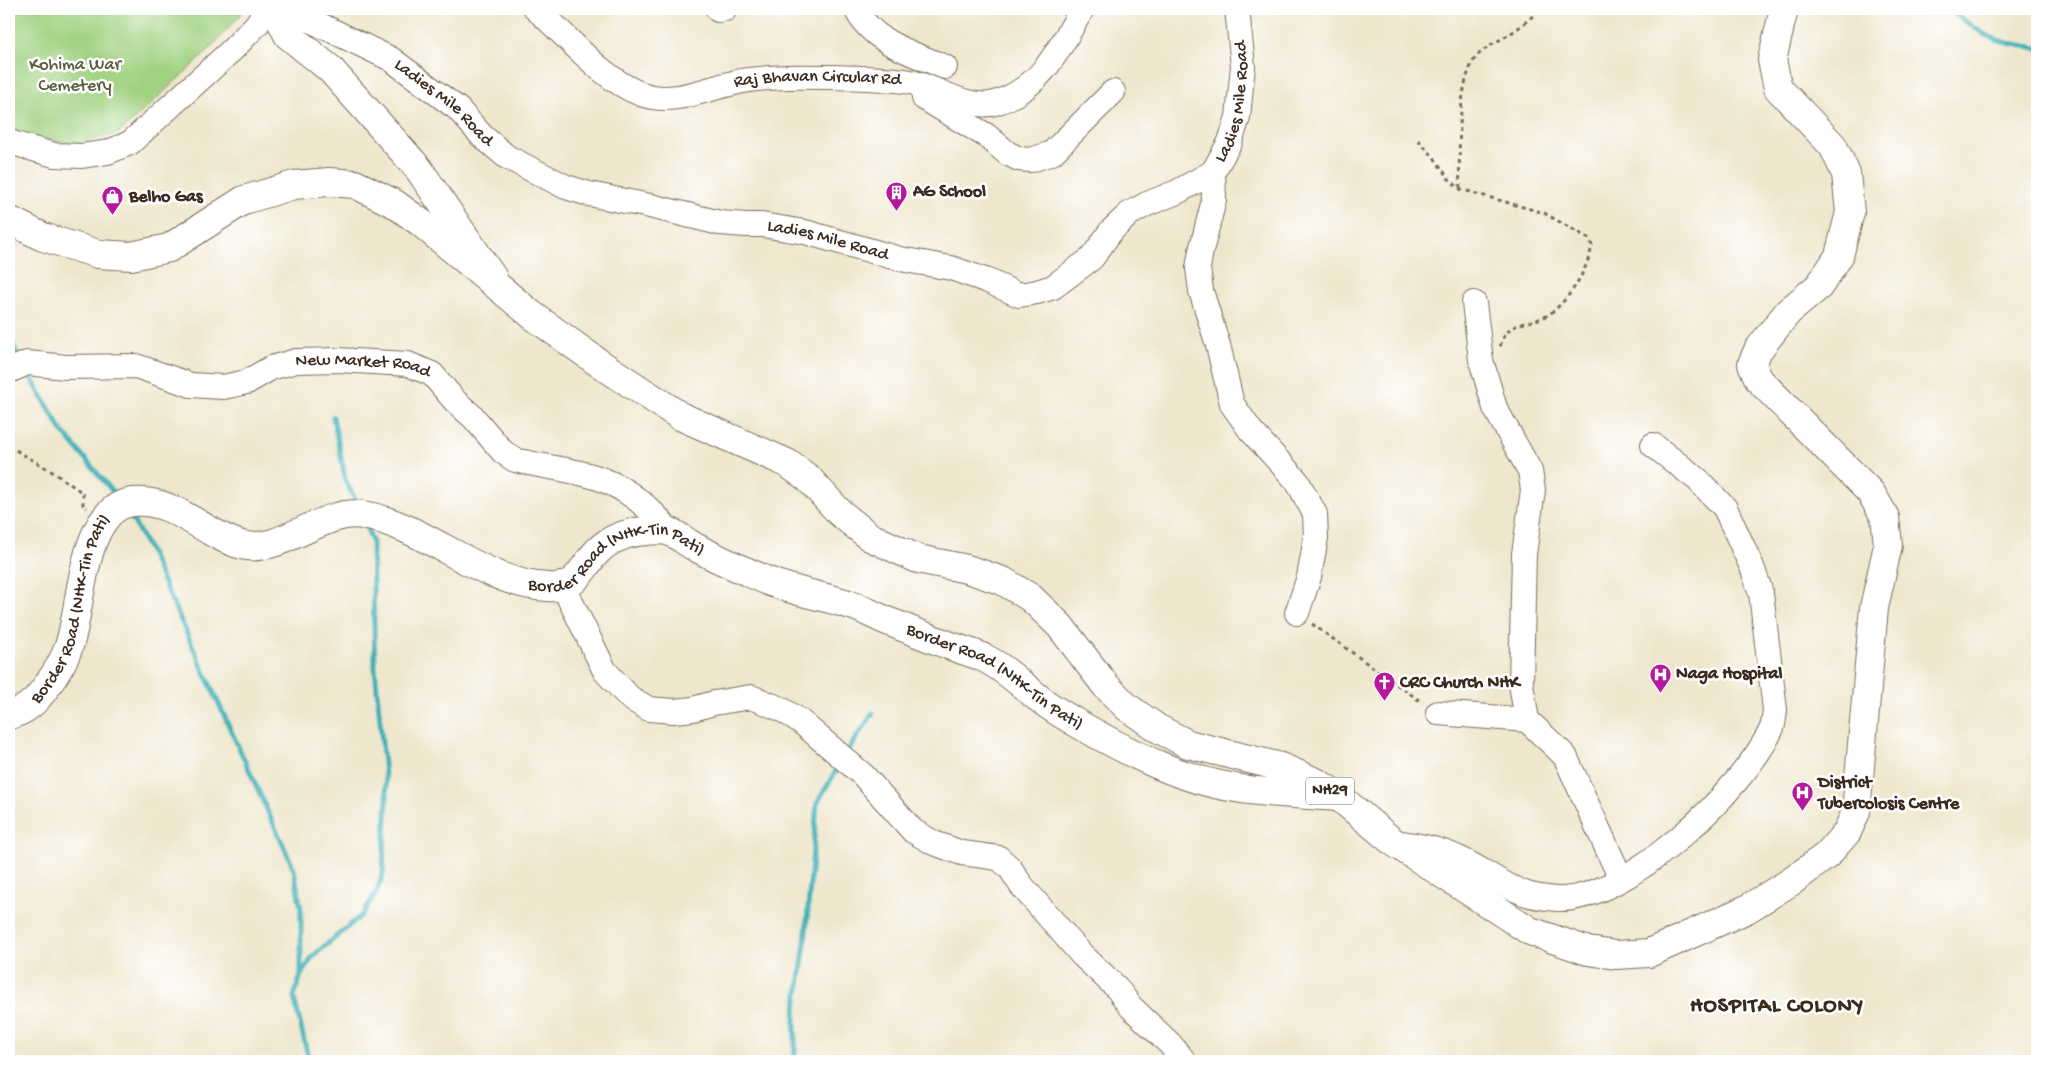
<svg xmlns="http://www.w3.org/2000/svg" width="2046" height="1070" font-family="'Gochi Hand',sans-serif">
<rect width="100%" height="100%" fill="#fff"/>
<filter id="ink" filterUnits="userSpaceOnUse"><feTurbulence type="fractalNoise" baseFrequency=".02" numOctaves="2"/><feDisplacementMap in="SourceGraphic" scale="10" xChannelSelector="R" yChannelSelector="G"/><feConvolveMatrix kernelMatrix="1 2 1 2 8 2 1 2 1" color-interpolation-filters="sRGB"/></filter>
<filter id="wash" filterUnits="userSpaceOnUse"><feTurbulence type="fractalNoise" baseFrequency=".0096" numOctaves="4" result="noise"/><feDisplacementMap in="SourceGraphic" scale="20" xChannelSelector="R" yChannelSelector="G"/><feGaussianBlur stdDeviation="1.12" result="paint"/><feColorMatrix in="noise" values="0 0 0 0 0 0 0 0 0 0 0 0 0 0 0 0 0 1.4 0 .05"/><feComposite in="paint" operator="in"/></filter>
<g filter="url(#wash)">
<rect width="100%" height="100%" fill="#efe7cd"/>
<path fill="#a0d180" stroke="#6e7e4f" d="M9,9h232l1,4 -36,40 -87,80 -42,11 -49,-7 -19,-9z"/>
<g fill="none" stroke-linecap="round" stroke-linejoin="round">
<g stroke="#40b1b9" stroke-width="5">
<path d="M1947,9l40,27 21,7 29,5"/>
<path d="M9,335l11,25"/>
<path d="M27,371l35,60 56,67"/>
<path d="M333,417l13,65 13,25"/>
<path d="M129,513l19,35 146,321 7,40v66"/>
<path d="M847,752l26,-39"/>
<path d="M309,1061l-15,-64 7,-22 12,-19 49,-41 15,-24 6,-18 4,-77 -12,-128 -3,-127 -6,-15"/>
<path d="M795,1061v-46l10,-72 12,-140 23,-39"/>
</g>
</g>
</g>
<g filter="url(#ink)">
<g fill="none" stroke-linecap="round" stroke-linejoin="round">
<defs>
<g id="minor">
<path id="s1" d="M287,9l104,50 67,50 24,27 25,21 59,30 23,7 61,12 70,17 26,2h16l43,7 95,27 51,9 37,13 31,14 18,-3 16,-5 39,-29 19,-27 18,-17 18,-10 30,-12 36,-20 17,-30 8,-25 5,-51 -6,-57"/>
<path id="s2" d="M536,9c32,27 65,70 105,85 36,13 73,-10 108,-14 38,-5 79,-3 117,-2 18,1 36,1 53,6 22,7 53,26 76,19 46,-14 65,-55 87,-94"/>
<path d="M856,9c16,34 57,44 89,58"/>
<path d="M718,10l7,-1"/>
<path d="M924,98l63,38 20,17 12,6 12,1 21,-7 61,-61"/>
<path d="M9,142l45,13 28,1 26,-4 22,-9 102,-93 25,-26 10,-15"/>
<path d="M1213,172l1,28 -13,51 -3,17 3,23 17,54 14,59 19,27 46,50 18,33 1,24 -7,39 -12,36"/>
<path d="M1474,303l7,57 14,48 35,63 3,19 -9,64 -3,130 6,36 38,36 56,123"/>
<path id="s3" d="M9,371l18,-8 39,4 70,-1 55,19 32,2 24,-5 24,-14 25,-7 42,-1 70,4 24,10 23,27 18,16 30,35 12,8c27,7 66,10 91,21 26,11 46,29 63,50"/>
<path d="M563,586l42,85 25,27 19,11 25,2 19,-2 21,-6 37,-6 30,12 19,12 63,54 50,56 21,12 28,10 37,5 11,10 11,17 61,70 34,32 15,20 39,37 14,17"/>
<path d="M1438,713l89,7"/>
<path d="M1394,842c22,3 42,6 62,15 24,10 46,29 71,37 8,3 21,4 30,5 69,3 187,-110 215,-171 2,-5 2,-12 3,-18l-14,-117 -9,-26 -27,-59 -28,-29 -44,-34"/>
</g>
<g id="major">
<path d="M275,9l13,26 42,34 88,99 75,110"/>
<path id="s4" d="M9,715c17,-4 27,-14 37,-28 9,-12 18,-26 23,-41 13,-37 12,-139 64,-144 42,-4 71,33 109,43 37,10 82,-37 121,-30 64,11 117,68 184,72 30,2 32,-15 48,-33 11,-13 25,-19 41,-22 10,-1 23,-3 32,-1 9,3 19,12 27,16 24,13 48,23 73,34 27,11 55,15 83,24 15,5 29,14 44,19 20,8 39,16 59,23 10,4 21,6 30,11 21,10 39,28 57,42 13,10 27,18 41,26 47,27 100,54 154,62 33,6 69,6 103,9"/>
</g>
<path id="highway" d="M9,220l34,17 55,17 33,2 38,-8 75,-48 50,-15 35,-3 26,2 40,20 25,18 112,93 67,48 81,53 107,47 21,15 31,34 31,25 48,22 49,10 36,12 28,17 29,28 46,60 21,21 30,21 31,16 93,23 37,16 21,14 53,44 138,90 58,20 28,4 33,-2 98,-44 45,-28 35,-26 20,-23 9,-20 18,-204 14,-63 -3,-28 -14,-24 -112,-113 -7,-16 6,-14 30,-38 31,-26 20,-30 11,-44 -4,-38 -13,-28 -55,-58 -6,-28 12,-51"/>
</defs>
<use href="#minor" stroke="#7a6c5b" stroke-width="26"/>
<use href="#major" stroke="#7a6c5b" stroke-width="30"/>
<use href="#highway" stroke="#7a6c5b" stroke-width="30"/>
<g stroke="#7a6c5b" stroke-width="3" stroke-dasharray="4 4" stroke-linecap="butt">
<path d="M1418,140l15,16 15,22 12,11 84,24 44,25 4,7c-4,24 -21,52 -40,67 -20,16 -44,4 -52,35"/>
<path d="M1460,188c-1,-30 -4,-113 19,-134 11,-10 26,-16 38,-25 8,-6 16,-13 23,-20"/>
<path d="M9,446l42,25 32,22v12l4,3"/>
<path d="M1312,624l111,79"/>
</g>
<use href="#minor" stroke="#fff" stroke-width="24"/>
<use href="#major" stroke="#fff" stroke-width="28"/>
<use href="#highway" stroke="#fff" stroke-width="28"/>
</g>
</g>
<defs>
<symbol id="building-pin" viewBox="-11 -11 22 30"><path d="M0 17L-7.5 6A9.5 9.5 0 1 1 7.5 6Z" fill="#b5179e" stroke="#fff"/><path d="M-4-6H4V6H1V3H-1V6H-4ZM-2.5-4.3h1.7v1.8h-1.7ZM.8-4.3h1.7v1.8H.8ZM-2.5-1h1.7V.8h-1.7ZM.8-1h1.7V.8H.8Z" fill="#fff"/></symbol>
<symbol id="shop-pin" viewBox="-11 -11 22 30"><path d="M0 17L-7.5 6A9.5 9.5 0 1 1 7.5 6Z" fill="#b5179e" stroke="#fff"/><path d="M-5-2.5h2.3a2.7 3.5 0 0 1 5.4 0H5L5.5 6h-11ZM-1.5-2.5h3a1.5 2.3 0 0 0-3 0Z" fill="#fff"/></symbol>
<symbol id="hospital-pin" viewBox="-11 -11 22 30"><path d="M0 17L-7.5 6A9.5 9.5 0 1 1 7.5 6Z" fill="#b5179e" stroke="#fff"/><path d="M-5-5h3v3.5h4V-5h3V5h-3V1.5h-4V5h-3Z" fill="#fff"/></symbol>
<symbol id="church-pin" viewBox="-11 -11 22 30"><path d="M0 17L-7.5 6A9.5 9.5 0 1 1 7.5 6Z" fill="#b5179e" stroke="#fff"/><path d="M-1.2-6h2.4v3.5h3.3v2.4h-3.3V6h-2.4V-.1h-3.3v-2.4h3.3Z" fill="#fff"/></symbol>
</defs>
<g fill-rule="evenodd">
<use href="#building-pin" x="884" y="180" width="25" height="34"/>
<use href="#shop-pin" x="100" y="184" width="25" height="34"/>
<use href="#hospital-pin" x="1648" y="662" width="25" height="34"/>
<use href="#church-pin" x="1372" y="670" width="25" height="34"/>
<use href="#hospital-pin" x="1790" y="780" width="25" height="34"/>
</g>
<g text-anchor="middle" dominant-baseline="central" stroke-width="5" stroke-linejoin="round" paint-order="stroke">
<rect fill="#fff" stroke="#766a62" stroke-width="1" x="1306" y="777.5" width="48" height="27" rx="4"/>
<g font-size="16" font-weight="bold" fill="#3b2a1e">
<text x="1330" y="791">NH29</text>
</g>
<g font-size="18" fill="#595c3b" stroke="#fff">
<text x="75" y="65">Kohima War<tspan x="75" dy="21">Cemetery</tspan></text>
</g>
<g font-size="18" fill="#3b2a1e" stroke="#fff">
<text stroke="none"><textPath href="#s2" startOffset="315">Raj Bhavan Circular Rd</textPath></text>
<text stroke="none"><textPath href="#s1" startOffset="1112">Ladies Mile Road</textPath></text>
<text stroke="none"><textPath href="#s1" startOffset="184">Ladies Mile Road</textPath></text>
<text stroke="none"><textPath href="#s1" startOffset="602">Ladies Mile Road</textPath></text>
<text stroke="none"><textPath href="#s3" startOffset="365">New Market Road</textPath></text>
<text stroke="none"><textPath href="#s4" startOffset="788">Border Road (NHK-Tin Pati)</textPath></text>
<text stroke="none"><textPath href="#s4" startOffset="130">Border Road (NHK-Tin Pati)</textPath></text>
<text stroke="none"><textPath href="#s4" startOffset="1208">Border Road (NHK-Tin Pati)</textPath></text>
</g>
<g font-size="18" font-weight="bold" fill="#3b2a1e" stroke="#fff" text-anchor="start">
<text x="913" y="192">AG School</text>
<text x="129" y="197">Belho Gas</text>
<text x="1676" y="674">Naga Hospital</text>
<text x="1400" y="683">CRC Church NHK</text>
<text x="1818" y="783">District<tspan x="1818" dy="21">Tubercolosis Centre</tspan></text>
</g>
<g font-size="22" font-weight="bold" letter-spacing="1" fill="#3b2a1e" stroke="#fff">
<text x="1777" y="1007">HOSPITAL COLONY</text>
</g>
</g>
<rect width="2046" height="1070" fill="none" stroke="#fff" stroke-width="30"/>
</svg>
